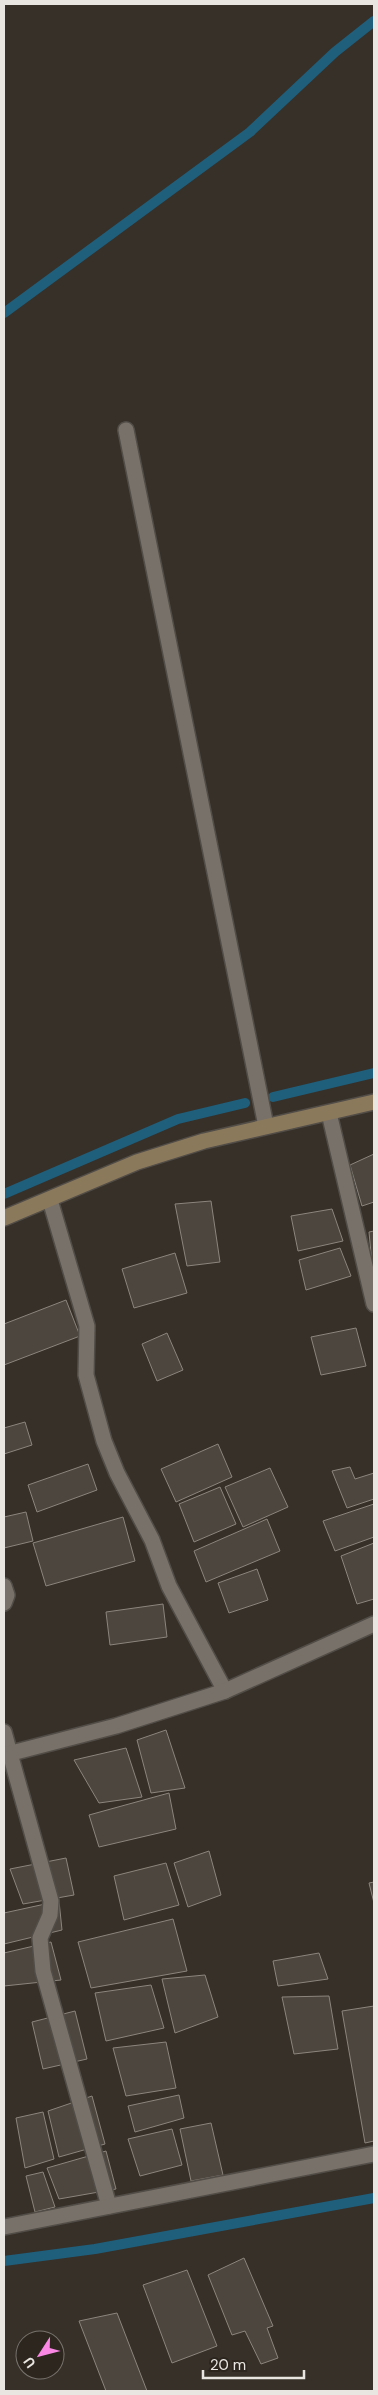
<svg xmlns="http://www.w3.org/2000/svg" width="378" height="2395" font-family="'DM Sans',sans-serif">
<rect width="100%" height="100%" fill="#363029"/>
<g fill="none" stroke-linecap="round" stroke-linejoin="round">
<g stroke="#1f5f7c" stroke-width="10">
<path d="M4,313l246,-181 85,-80 39,-31"/>
<path d="M273,1097l101,-24"/>
<path d="M4,1194l174,-75 67,-16"/>
<path d="M4,2261l91,-12 279,-51"/>
</g>
</g>
<g fill="#4c463e" stroke="#8c857d">
<path d="M374,1154v48l-12,4 -12,-41z"/>
<path d="M211,1201l9,61 -33,4 -12,-62z"/>
<path d="M332,1209l11,32 -45,10 -7,-35z"/>
<path d="M374,1231v32l-2,1 -3,-32z"/>
<path d="M340,1248l11,28 -45,14 -7,-30z"/>
<path d="M175,1253l12,40 -53,15 -12,-39z"/>
<path d="M66,1300l14,36 -76,29v-41z"/>
<path d="M356,1328l10,38 -45,9 -10,-38z"/>
<path d="M167,1333l16,37 -26,11 -15,-37z"/>
<path d="M25,1422l7,23 -28,9v-26z"/>
<path d="M218,1444l14,33 -56,25 -15,-33z"/>
<path d="M88,1464l9,26 -60,22 -9,-27z"/>
<path d="M350,1467l5,12 19,-6v26l-27,9 -15,-37z"/>
<path d="M270,1468l18,39 -45,20 -18,-40z"/>
<path d="M220,1487l16,37 -42,18 -15,-38z"/>
<path d="M374,1504v33l-39,14 -12,-30z"/>
<path d="M26,1512l7,29 -29,7v-31z"/>
<path d="M123,1517l12,44 -89,25 -13,-43z"/>
<path d="M267,1519l13,32 -74,31 -12,-31z"/>
<path d="M374,1543v56l-17,5 -16,-48z"/>
<path d="M257,1569l11,31 -39,13 -11,-30z"/>
<path d="M163,1604l4,33 -57,8 -4,-33z"/>
<path d="M166,1730l19,58 -34,5 -14,-53z"/>
<path d="M126,1748l16,49 -43,6 -25,-43z"/>
<path d="M169,1793l7,36 -77,18 -10,-32z"/>
<path d="M209,1851l12,44 -33,12 -14,-44z"/>
<path d="M66,1858l8,37 -51,9 -13,-35z"/>
<path d="M166,1863l13,42 -55,15 -10,-44z"/>
<path d="M374,1882v21l-5,-20z"/>
<path d="M59,1901l3,29 -58,14v-31z"/>
<path d="M173,1919l14,52 -96,17 -13,-46z"/>
<path d="M51,1942l10,38 -57,6v-33z"/>
<path d="M319,1953l9,26 -50,7 -5,-25z"/>
<path d="M205,1975l13,42 -43,16 -13,-54z"/>
<path d="M151,1985l13,43 -58,13 -11,-48z"/>
<path d="M329,1996l9,53 -44,5 -12,-57z"/>
<path d="M374,2006v135l-9,2 -23,-132z"/>
<path d="M75,2011l12,48 -44,10 -11,-47z"/>
<path d="M166,2042l10,46 -50,8 -13,-48z"/>
<path d="M179,2095l5,23 -49,14 -7,-26z"/>
<path d="M92,2096l13,48 -46,13 -11,-46z"/>
<path d="M43,2112l11,47 -29,9 -9,-50z"/>
<path d="M211,2123l12,52 -32,6 -11,-52z"/>
<path d="M172,2129l10,36 -42,11 -12,-37z"/>
<path d="M106,2151l10,38 -57,10 -12,-31z"/>
<path d="M43,2172l12,35 -20,5 -9,-36z"/>
<path d="M244,2258l29,68 -6,2 11,30 -17,6 -16,-33 -13,4 -24,-60z"/>
<path d="M187,2270l30,76 -45,17 -29,-78z"/>
<path d="M117,2313l30,78h-41l-27,-70z"/>
</g>
<g fill="none" stroke-linecap="round" stroke-linejoin="round">
<defs>
<path id="lane" d="M126,430l140,696"/>
<g id="street">
<path d="M329,1113l45,191"/>
<path d="M50,1200l37,126 -1,49 18,66 13,32 35,67 17,46 56,105"/>
<path d="M4,1586l3,9 -3,8"/>
<path d="M4,1732l47,169 -1,14 -10,23 3,33 66,235"/>
<path d="M4,1755l112,-29 109,-35 149,-67"/>
<path d="M4,2227l370,-73"/>
</g>
<path id="secondary" d="M4,1218l133,-56 67,-21 170,-39"/>
</defs>
<use href="#lane" stroke="#524d47" stroke-width="18"/>
<use href="#street" stroke="#524d47" stroke-width="18"/>
<use href="#secondary" stroke="#524d47" stroke-width="18"/>
<use href="#lane" stroke="#787169" stroke-width="15"/>
<use href="#street" stroke="#787169" stroke-width="15"/>
<use href="#secondary" stroke="#8b795c" stroke-width="15"/>
</g>
<rect width="378" height="2395" fill="none" stroke="#e9e5e0" stroke-width="10"/>
<g transform="translate(40 2355) rotate(234)"><circle r="24" fill="#2c261f" stroke="#78726c"/>
<path d="M0-4L9 19L0 12L-9 19Z" fill="#fb87e5"/>
<text y="-8" font-size="14" font-weight="bold" text-anchor="middle" fill="#e9e5e0">U</text>
</g>
<path d="M203 2370v8h101v-8" fill="none" stroke="#e9e5e0" stroke-width="2.5"/>
<text x="210" y="2370" font-size="15" fill="#e9e5e0" stroke="#2c261f" stroke-width="4" paint-order="stroke">20 m</text>
</svg>
